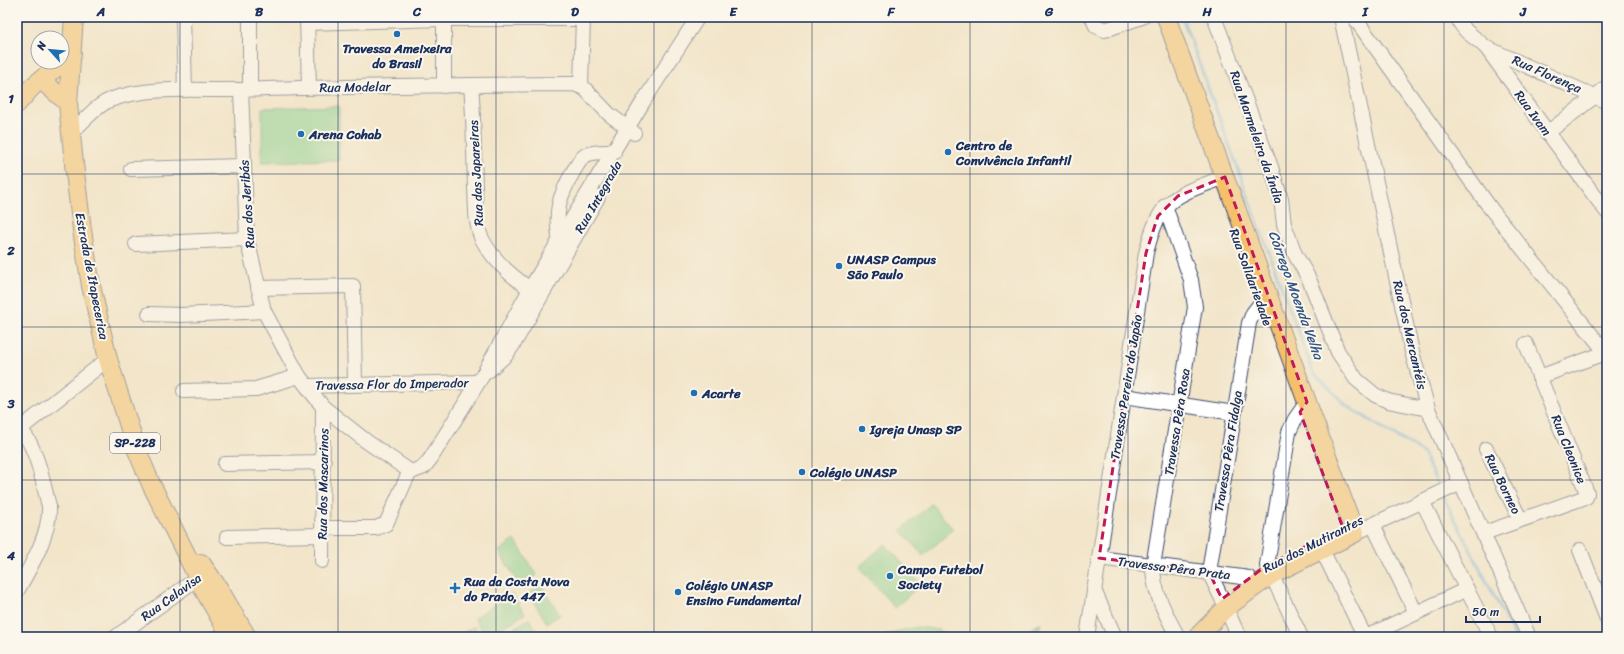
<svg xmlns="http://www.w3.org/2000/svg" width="1624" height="654" font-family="Sriracha,sans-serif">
<defs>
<pattern id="forest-firs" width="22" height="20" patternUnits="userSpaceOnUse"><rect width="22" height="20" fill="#68b47c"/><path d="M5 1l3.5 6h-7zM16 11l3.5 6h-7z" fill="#559369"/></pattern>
</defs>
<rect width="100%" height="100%" fill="#fbf7ec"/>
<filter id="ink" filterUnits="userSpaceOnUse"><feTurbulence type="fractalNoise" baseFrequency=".025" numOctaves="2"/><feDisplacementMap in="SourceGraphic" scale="8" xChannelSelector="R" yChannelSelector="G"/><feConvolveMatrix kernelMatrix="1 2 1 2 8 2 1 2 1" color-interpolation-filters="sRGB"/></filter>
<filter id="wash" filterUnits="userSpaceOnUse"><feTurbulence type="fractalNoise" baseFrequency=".012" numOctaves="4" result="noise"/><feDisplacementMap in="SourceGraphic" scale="16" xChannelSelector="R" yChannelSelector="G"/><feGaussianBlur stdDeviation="0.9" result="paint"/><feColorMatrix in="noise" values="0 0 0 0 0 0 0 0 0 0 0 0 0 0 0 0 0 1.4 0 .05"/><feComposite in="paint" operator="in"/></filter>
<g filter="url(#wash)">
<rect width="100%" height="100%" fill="#f2e5ca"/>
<path fill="url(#forest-firs)" stroke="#42726d" d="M1041,622l-3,15h-19z"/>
<g fill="#81d292" stroke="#4e8078">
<path d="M339,106v54l-77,2v-54z"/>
<path d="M931,504l22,25 -30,27 -22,-26z"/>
<path d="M515,540l22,35 -17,11 -21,-35z"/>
<path d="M885,544l36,40 -26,24 -36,-41z"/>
<path d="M541,585l19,30 -13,8 -18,-29z"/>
<path d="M512,594l13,20 -38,23 -13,-19z"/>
<path d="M529,619l12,18h-39l26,-18z"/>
<path d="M474,626l7,11h-18l-2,-2z"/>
<path d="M918,627l21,3 14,7h-70l15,-6z"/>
</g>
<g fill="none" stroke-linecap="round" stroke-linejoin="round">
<g stroke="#6db1e2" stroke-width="3">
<path d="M1182,17l131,355 34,34 76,47 17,36"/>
<path d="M1443,496l72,141"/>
</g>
</g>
</g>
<g filter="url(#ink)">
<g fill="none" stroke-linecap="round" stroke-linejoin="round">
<defs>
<g id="minor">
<path d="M183,17l2,73"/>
<path d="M307,17l2,70"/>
<path d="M444,17v69"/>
<path d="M1092,17l4,9 9,4 37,-13"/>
<path d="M1214,17l57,150 10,32 3,25 11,30 14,25 29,73 18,27 19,16 13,6 40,8"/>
<path d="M1341,17l71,335 16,57 101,228"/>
<path d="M1354,17l137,192 116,145"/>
<path d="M1457,17c8,19 21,20 31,33 39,54 79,109 119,162"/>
<path d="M307,23l137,-4h139"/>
<path d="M1487,48l120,54"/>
<path d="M471,85c3,34 3,69 4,103 1,17 0,37 7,51 11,21 29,37 48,50"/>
<path d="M581,86l2,-69"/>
<path d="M250,89v-72"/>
<path d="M241,90l6,149 17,72 35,65 24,31 43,34 45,31"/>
<path d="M71,132c13,-10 24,-26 39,-32 38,-15 92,-9 132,-10 111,-4 222,-5 332,-6l10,4 25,26 25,19"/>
<path d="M1547,133l60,-46"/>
<path d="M131,169l112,-3"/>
<path d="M1165,206l26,74 4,27 -42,259c0,26 13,49 25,71"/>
<path d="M560,242c-6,-32 -1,-45 14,-72 4,-5 6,-12 12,-15 8,-4 19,-3 28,-3"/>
<path d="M136,244l111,-5"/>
<path d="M258,288l95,-2 2,97"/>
<path d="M149,314l32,1 83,-4"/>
<path d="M488,371l18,-16 7,-10 85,-148"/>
<path d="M1539,377l66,-24"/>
<path d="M307,386l171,-4"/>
<path d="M184,391l72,-2 43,-13"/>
<path d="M1124,396l110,17"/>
<path d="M17,427c19,13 26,57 32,79 2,27 -19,62 -32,85"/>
<path d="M20,429l88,-70"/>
<path d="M1486,449l34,70"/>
<path d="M225,464l99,-2"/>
<path d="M1422,501l69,136"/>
<path d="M1373,525l43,88"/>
<path d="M323,528h53l10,-4 22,-49 3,-3 13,-5 7,-9 53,-85 46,-84 113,-187 55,-85"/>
<path d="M1355,533l106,-50"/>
<path d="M1484,533l102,-36 1,-4 -61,-149"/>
<path d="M227,537l95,-2"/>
<path d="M1322,550l43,87"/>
<path d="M1580,550l27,69"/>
<path d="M1099,558l150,20"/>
<path d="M322,561l1,-154"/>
<path d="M1094,590l21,47"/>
<path d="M1222,599l-13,-27 40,-249 4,-10 7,-9"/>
<path d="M1226,608l13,29"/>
<path d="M116,637l90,-65"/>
<path d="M1087,637l59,-384c14,-56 28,-57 79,-76"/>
<path d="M1301,637l-34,-72 22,-133 6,-13 12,-17"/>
<path d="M1366,637l101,-48"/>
</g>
<g id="major">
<path d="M74,17l-6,86 6,61 8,66 9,56 17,73 28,89 15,36 54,108 26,45"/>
<path d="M1166,17l189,516 -84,42 -45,33 -29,29"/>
<path d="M41,80l27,23"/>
<path d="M17,104l15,-17 40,-32"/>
<path d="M201,563l18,26 28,48"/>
</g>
</defs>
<use href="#minor" stroke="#3b4a6e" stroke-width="16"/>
<use href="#major" stroke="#3b4a6e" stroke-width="20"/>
<use href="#minor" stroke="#fff" stroke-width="14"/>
<use href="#major" stroke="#f6c06b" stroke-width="18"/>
</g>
</g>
<path d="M0 0H1624V654H0ZM1225,177l82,225 -7,10 43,116 -76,37 -45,34 -13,-27 -110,-14 47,-305 12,-37 20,-20z" fill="#f2e5ca" fill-opacity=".55" fill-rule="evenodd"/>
<path fill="none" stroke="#c2185b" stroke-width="3" stroke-dasharray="8 5" stroke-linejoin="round" d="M1225,177l82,225 -7,10 43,116 -76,37 -45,34 -13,-27 -110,-14 47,-305 12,-37 20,-20z"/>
<path fill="none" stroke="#1b2f5e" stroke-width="1" stroke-opacity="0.55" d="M180,17v620M338,17v620M496,17v620M654,17v620M812,17v620M970,17v620M1128,17v620M1286,17v620M1444,17v620M17,174h1590M17,327h1590M17,480h1590"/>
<g fill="#1f6fb2" stroke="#fbf7ec" stroke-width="1.5">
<circle cx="397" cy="34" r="4"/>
<circle cx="301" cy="134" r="4"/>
<circle cx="948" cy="152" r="4"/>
<circle cx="839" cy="266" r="4"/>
<circle cx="694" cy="393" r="4"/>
<circle cx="862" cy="429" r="4"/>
<circle cx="802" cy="472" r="4"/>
<circle cx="890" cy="576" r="4"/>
<path d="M453 582h4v4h4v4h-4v4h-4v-4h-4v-4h4z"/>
<circle cx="678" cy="592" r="4"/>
</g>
<g text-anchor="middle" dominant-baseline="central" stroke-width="4" stroke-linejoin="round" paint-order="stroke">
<rect fill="#fbf7ec" stroke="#5e6b89" stroke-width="1" x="110" y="433" width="50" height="20" rx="3"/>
<g font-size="12" font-weight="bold" fill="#1b2f5e">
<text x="135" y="443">SP-228</text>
</g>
<g font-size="13" font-weight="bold" fill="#1b2f5e" stroke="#fbf7ec" text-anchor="start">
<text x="397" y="48" text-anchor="middle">Travessa Ameixeira<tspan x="397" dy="15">do Brasil</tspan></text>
<text x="309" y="134">Arena Cohab</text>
<text x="956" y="145">Centro de<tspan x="956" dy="15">Convivência Infantil</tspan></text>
<text x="847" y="259">UNASP Campus<tspan x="847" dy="15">São Paulo</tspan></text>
<text x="702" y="393">Acarte</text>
<text x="870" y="429">Igreja Unasp SP</text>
<text x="810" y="472">Colégio UNASP</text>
<text x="898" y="569">Campo Futebol<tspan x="898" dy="15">Society</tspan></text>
<text x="464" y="581">Rua da Costa Nova<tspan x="464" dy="15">do Prado, 447</tspan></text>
<text x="686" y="585">Colégio UNASP<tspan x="686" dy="15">Ensino Fundamental</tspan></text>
</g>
<g font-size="13" fill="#1b2f5e" stroke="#fbf7ec">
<text transform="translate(1547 74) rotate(24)">Rua Florença</text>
<text transform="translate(355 87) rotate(-1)">Rua Modelar</text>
<text transform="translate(1533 113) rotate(54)">Rua Ivam</text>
<text transform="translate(1257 137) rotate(71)">Rua Marmeleira da Índia</text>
<text transform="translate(476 173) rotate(-93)">Rua das Japareiras</text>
<text transform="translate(598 197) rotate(-60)">Rua Integrada</text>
<text transform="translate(247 204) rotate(-94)">Rua dos Jeribás</text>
<text transform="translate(92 276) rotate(79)">Estrada de Itapecerica</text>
<text transform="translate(1251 277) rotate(70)">Rua Solidariedade</text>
<text transform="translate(1410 335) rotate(77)">Rua dos Mercantéis</text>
<text transform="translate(392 384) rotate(-1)">Travessa Flor do Imperador</text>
<text transform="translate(1126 387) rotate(-81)">Travessa Pereira do Japão</text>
<text transform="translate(1177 422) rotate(-81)">Travessa Pêra Rosa</text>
<text transform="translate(1569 449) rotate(68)">Rua Cleonice</text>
<text transform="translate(1228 451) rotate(-81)">Travessa Pêra Fidalga</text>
<text transform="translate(323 484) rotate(-89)">Rua dos Mascarinos</text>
<text transform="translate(1503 484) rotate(64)">Rua Borneo</text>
<text transform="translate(1313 544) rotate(-27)">Rua dos Mutirantes</text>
<text transform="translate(1174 568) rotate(7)">Travessa Pêra Prata</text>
<text transform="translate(171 597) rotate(-36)">Rua Celavisa</text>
</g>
<g font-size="14" font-style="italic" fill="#345686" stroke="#fbf7ec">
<text transform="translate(1296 295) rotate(70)">Córrego Moenda Velha</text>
</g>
</g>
<rect width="1624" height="654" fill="none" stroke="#fbf7ec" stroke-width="44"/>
<g transform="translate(50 50) rotate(297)"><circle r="19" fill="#fbf7ec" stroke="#a1a7b3"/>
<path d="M0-3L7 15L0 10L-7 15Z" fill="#1f6fb2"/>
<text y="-6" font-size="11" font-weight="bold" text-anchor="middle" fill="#1b2f5e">N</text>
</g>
<path d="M1466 616v6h74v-6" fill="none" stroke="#1b2f5e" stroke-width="2"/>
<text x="1472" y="616" font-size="12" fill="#1b2f5e" stroke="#fbf7ec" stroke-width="3" paint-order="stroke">50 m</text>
<rect x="22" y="22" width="1580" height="610" fill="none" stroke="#1b2f5e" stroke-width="1.5"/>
<g font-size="13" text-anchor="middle" font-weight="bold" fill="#1b2f5e">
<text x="101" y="16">A</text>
<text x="259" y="16">B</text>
<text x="417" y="16">C</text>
<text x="575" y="16">D</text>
<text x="733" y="16">E</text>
<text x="891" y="16">F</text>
<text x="1049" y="16">G</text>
<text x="1207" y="16">H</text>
<text x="1365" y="16">I</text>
<text x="1523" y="16">J</text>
<text x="11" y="103">1</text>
<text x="11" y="255">2</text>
<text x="11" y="408">3</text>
<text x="11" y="560">4</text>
</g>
</svg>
